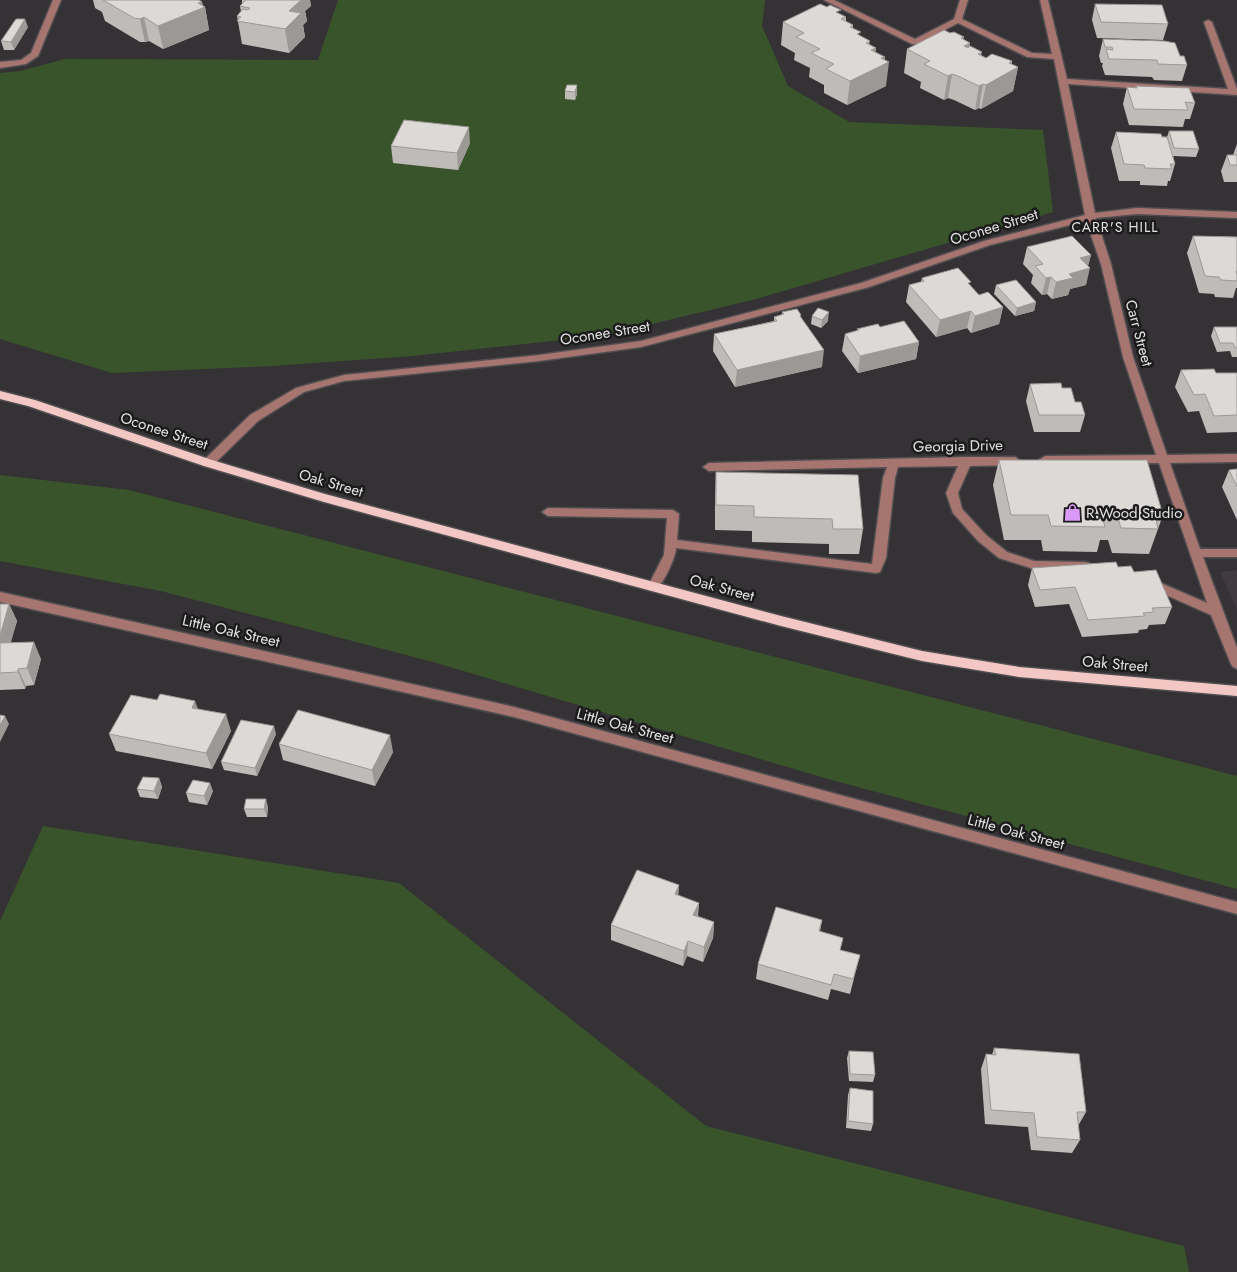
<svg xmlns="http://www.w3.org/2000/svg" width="1237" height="1272" font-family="Jost,sans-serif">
<rect width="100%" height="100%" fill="#353235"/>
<path fill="#413a41" d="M1237,570v40l-17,-38z"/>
<g fill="#39542b">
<path d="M338,0h427l-3,26 26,60 61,36 194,8 10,82 -297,87 -150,36 -193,21 -141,10 -160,7 -112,-34v-266l20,-2 45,-12 253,1z"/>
<path d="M0,475l129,15 1108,286v113l-409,-110 -395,-117 -272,-71 -161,-30z"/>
<path d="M43,826l356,57 307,243 478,120 5,26h-1189v-351z"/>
</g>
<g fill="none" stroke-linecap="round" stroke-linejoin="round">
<defs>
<g id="minor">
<path d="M53,0h8l-23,56 -12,8 -26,4v-6l21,-2 10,-7z"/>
<path d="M824,0h10l81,39 39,-20 6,-19h8l-6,19 70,34 20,1 -12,-54h8l19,79 161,10 -24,-67 4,-2 4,2 25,67v6l-169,-11 27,129 42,-5 100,4v6l-100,-4 -41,4 15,46 22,93 34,98 70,-1v8l-67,1 30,86h37v8h-34l34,91v21l-4,-2 -2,-3 -20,-49 -63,-28 -2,-3 2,-3h8l51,22 -48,-140 -114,1 -6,-4 6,-4 111,-1 -33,-98 -22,-93 -15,-43 -96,24 -121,42 -228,60 -102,14 -195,20 -40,11 -46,29 -46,45h-8l-2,-3 2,-3 46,-45 46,-27 48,-13 195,-20 102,-14 220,-58 123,-42 101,-26 -31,-156 -27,-2 -69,-34 -40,21h-6z"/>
<path d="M966,457h49l6,4 -6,4 -45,1 -12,27 4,16 24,26 21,17 27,9 51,1 4,1 2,3 -2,3h-55l-35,-11 -21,-17 -25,-28 -7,-20 12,-27 -60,1 -3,11 -9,80 -6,14 -4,1 -200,-25c0,9 -14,40 -22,42l-6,-4 16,-31 3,-37 -119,-2 -6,-4 6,-4 125,2 6,4 -2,26 195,24 11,-86 4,-11 -178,4 -6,-4 6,-4z"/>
<path d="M0,592l514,115 723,195v12l-723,-197 -514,-115z"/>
</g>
<path id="major" d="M0,391l35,9 177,60 113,34 456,122 141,35 97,16 218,19v10l-218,-19 -97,-16 -141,-35 -457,-124 -120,-36 -176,-60 -28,-7z"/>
</defs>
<use href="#minor" stroke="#514e51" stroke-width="3"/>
<use href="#major" stroke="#514e51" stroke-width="3"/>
<use href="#minor" fill="#a77570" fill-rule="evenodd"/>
<use href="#major" fill="#f3c8c4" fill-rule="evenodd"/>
</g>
<g fill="#bebbb8">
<path d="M93,0h106l3,2 1,4 2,1 4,23 -46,19 -14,-8 -4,1h-5l-35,-21 -3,-9 -7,-4z"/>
<path d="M242,0h68l1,6 -6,5 2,10 -4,4 2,12 -16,16 -47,-9 -5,-28 4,-4 -1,-6 2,-3z"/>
<path d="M1095,4l73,20 -5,16 -66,-2 -5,-18z"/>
<path d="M840,14l6,3v4l7,4v3l7,8 10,5 -1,3 7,4 -1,4 9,8 2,26 -39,19 -23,-12v-8l-15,-8 1,-9 -16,-8 1,-7 -14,-8 2,-23z"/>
<path d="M28,27l-14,23h-10l-3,-9z"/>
<path d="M950,33l14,4 -1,3 7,3 -1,4 13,5 -1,3 5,3 26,3v3l6,3 -5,24 -32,18 -2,-1 -4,2 -21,-10 -6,-2 -4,2 -24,-12 1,-6 -17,-9 3,-24z"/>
<path d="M1103,39l77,17 7,9 -5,16 -28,-1 -2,-3 -47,-2 -3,-9 1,-3h-2l-2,-7z"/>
<path d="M567,85l10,9 -2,6 -10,-1v-8z"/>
<path d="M1136,86l59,17 -5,16h-5l-2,8 -54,-2 -6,-21 4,-17 9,1z"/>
<path d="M1169,131l30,18 -3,8 -23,-1 2,8 -5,17h-2l-1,5 -27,-1v-4h-21l-8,-33 5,-16 51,5z"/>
<path d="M470,143l-12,27 -65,-7 -2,-17z"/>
<path d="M1237,144v38h-13l-3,-11 6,-16h6z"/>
<path d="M1193,236l44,1v51h-1l-3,10 -18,-1 -1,-3 -15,-1 -12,-40z"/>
<path d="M1027,247l64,8 -3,11 -2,19 -16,4 -2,6 -16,4 -5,-5 -5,1 -11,-12 2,-8 -10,-11z"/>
<path d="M922,278l48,8 9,9 24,12 -4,17 -28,9 -4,-5 -31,9 -30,-35 3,-17 12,-3z"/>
<path d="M996,285l40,17 -2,9 -19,5 -21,-22z"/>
<path d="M782,312l19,3v3l21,49 -87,20 -22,-36 1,-17 60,-13v-4l8,-2z"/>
<path d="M812,316l16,5 -7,7 -10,-4z"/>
<path d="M880,327l39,15 -3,17 -58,14 -16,-22 3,-17 12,-3v-2z"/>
<path d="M1214,327h23v30h-5l-2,-6 -13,1 -6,-16z"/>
<path d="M1181,370l35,3h21v59l-30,1 -8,-22 -11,1 -13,-25z"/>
<path d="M1030,384l32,4 23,27 -5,17h-46l-8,-31z"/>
<path d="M999,460l164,55 -14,39 -37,-1 -4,-13h-8l-3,12 -54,-1 -2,-11h-37l-11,-55z"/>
<path d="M1237,469v51l-15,-33 7,-17z"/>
<path d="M716,472l147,57 -4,25h-30v-10l-77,-2v-11l-37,-1v-33z"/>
<path d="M1118,567l16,5 38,35 -7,17 -16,1 -2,4 -8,1 -1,3 -56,4 -13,-33 -34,3 -7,-22 4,-17z"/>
<path d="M0,604h9l8,17 -7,22 31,16 -7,26 -8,1 -1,3 -25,1z"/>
<path d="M198,709l33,22 -19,38 -96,-18 -7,-17z"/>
<path d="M276,734l-19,42 -33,-6 -3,-8z"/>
<path d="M279,744l114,8 -18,34 -92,-26z"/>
<path d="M159,778l3,9 -4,12 -18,-2 -3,-8z"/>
<path d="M213,791l-6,14 -18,-3 -3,-9z"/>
<path d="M268,807l-1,10h-20l-3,-8z"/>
<path d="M679,885l-1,11 21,7 -1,13 16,6 -1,16 -10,24 -16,-6 -4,10 -72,-26v-15z"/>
<path d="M822,920l-2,12 20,18 20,5 -10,39 -19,-5 -3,11 -72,-21 2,-15z"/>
<path d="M994,1048l92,64 -8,14 2,14 -8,13 -41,-3 -3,-23 -43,-3 -4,-55 5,-15 6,1z"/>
<path d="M849,1051l26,24 -2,7 -24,-1 -2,-23z"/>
<path d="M850,1088l23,36 -2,7 -25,-3 2,-33z"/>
</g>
<g fill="#9b9896">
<path d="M294,0h16l1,6 -6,5 2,10 -4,4 2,12 -16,16 -4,-24 4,-18z"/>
<path d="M202,2l1,5h2l4,23 -46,19 -5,-23z"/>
<path d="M144,17l5,24 -4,1 -5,-23z"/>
<path d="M25,19l3,8 -14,23 -3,-8z"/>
<path d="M970,43l-4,24 -2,-21z"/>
<path d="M876,48l-3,22 8,-12 4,-1 -1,8 5,-3 -3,24 -39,19 3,-24 21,-31z"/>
<path d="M1012,61l-2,11 8,-5 -5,24 -32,18 5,-24 23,-22z"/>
<path d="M952,74l-4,24 -4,2 4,-24z"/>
<path d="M983,84l-4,24 -4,2 4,-24z"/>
<path d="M577,85v9l-2,6v-8z"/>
<path d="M469,127l1,16 -12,27 -1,-17z"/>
<path d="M1091,255l-4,14 3,-1 -4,17 -16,4 -2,6 -16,4 4,-17 13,-8 11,-16z"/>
<path d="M1051,277l-4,17 -5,1 4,-17z"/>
<path d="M1036,302l-2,9 -19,5 2,-8z"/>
<path d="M1003,307l-4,17 -28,9 4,-17z"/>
<path d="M971,311l-4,17 -31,9 4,-17z"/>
<path d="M829,312l-1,9 -7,7 1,-8z"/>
<path d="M919,342l-3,17 -58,14 2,-17z"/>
<path d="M824,350l-2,17 -87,20 2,-17z"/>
<path d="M9,604l8,17 -11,39 -6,-12v-12z"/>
<path d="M34,642l7,17 -7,26 -7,-17z"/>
<path d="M18,669l8,17 -1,3 -7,-17z"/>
<path d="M195,701l6,16 -9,-9z"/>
<path d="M226,714l5,17 -19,38 -6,-16z"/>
<path d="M5,716l4,8 -9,18v-16z"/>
<path d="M274,726l2,8 -19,42 -2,-8z"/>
<path d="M390,735l3,17 -18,34 -3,-16z"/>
<path d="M159,778l3,9 -4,12 -4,-8z"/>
<path d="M210,783l3,8 -6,14 -3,-9z"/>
<path d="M266,799l2,8 -1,10 -3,-8z"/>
<path d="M679,885l-1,16 -3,-7z"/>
<path d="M699,903l-2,15 -4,-3z"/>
<path d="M714,922l-1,16 -10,24 1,-15z"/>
<path d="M688,941l-1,15 -4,10 1,-15z"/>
</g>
<g fill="#ddd9d6" stroke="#9b9896">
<path d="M103,0h96l3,2 -4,1 7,4 -47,19 -14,-9 -4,2 -6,-1z"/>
<path d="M246,0h55l-12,11 12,2 -16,16 -48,-8 4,-4 -4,-1 6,-7 5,1 2,-2 -10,-2z"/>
<path d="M820,4l7,3 3,-2 11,5 -5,2 10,5 -5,2 12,6 -3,2 11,5 -4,2 13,7 -4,2 10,5 -5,2 14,7 -4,1 8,4 -39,19 -24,-12 8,-5 -23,-11 9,-4 -24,-12 8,-4 -21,-11z"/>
<path d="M1095,4l67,1 6,19 -67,-2z"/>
<path d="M16,19h9l-14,23 -10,-1z"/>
<path d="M944,30l6,3 4,-1 10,5 -3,1 9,5 -6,3 4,2 2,-2 12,6 -4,2 8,4 6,-4 20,7 -3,2 9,4 -32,18 -3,-1 -4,2 -21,-10 -6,-2 -4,2 -24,-12 6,-3 -23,-12z"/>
<path d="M1103,39l61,2 11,2 5,13h4l3,9 -29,-1 -1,-4 -48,-1 -3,-10 7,1 -1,-3h-7z"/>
<path d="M567,85h10l-2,7 -10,-1z"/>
<path d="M1136,86l53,2 6,15 -10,-1 3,8 -54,-1 -7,-22 10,1z"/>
<path d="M404,120l65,7 -12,26 -66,-7z"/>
<path d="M1169,131h24l6,18 -25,-1z"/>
<path d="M1116,132l45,2 1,3h5l8,27h-5l2,5 -27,-1 -1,-3 -20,-1z"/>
<path d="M1227,155h10v10h-7z"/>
<path d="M1072,236l19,19 -11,3 10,10 -21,6 4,4 -17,4 -5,-5 -5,1 -11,-12 8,-2 -16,-17z"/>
<path d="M1193,236l44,1v34h-1l1,4v6l-16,-1 -2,-3 -14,-1z"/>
<path d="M958,268l13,14 -3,1 11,12 9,-3 15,15 -28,9 -4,-5 -31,9 -31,-35 15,-4 -2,-3z"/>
<path d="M1016,280l20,22 -19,6 -21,-23z"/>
<path d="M818,308l11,4 -7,8 -10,-4z"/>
<path d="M797,309l4,6 -1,1 24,34 -87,20 -23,-36 63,-13 -3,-4 10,-3 -2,-2z"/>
<path d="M904,321l15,21 -59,14 -15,-22 14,-4 -2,-1 21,-5 2,3z"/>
<path d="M1214,327h23v21h-2l-2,-5h-13z"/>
<path d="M1214,369l2,4h21v42l-23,1 -9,-22 -11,1 -13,-25z"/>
<path d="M1061,383l1,5h9l4,14h6l4,13h-46l-9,-31z"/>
<path d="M999,460h148l16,55h-8l3,14 -37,-1 -4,-13h-15l3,12 -54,-1 -3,-11h-37z"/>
<path d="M1237,469v18l-8,-17z"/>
<path d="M716,472l142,3 5,54h-30l-1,-10 -78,-2v-11l-38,-1z"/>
<path d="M1116,562l2,5 13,-1 3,6 22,-2 16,37 -20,1 2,4 -11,1 2,3 -57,4 -13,-33 -35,3 -8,-22z"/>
<path d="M0,604h9l-9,32z"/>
<path d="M34,642l-7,26 -9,1v3l-18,1v-30z"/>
<path d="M160,694l35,7 -3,7 34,6 -20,39 -97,-19 22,-39 26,5z"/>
<path d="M298,710l92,25 -18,35 -93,-26z"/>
<path d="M0,715l5,1 -5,10z"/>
<path d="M241,720l33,6 -19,42 -34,-6z"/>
<path d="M143,777l16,1 -5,13 -17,-2z"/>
<path d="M193,780l17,3 -6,13 -18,-3z"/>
<path d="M246,799h20l-2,10h-20z"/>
<path d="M637,870l42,15 -4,9 24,9 -6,12 21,7 -10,25 -16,-6 -4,10 -73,-26z"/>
<path d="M776,907l46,13 -3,11 24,7 -3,12 20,5 -7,24 -19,-5 -3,11 -73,-21z"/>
<path d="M994,1048l85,6 7,58h-9l3,28 -43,-3 -3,-24 -43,-3 -5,-56 10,1z"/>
<path d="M849,1051l24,1 2,23 -25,-1z"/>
<path d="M850,1088l23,3v33l-25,-3z"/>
</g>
<defs>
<symbol id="shop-bare" viewBox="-9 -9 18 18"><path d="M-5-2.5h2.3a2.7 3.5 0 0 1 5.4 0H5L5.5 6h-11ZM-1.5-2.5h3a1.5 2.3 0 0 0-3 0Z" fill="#d99af7" stroke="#1c1b1c" stroke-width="2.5" paint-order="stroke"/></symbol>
</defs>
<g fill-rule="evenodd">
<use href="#shop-bare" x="1060" y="500" width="25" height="25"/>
</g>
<g text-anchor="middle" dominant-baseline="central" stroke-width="5" stroke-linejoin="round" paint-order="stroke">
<g font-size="14" letter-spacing="1" fill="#e3e1e3" stroke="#1c1b1c">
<text x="1115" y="227">CARR'S HILL</text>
</g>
<g font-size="15" fill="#e3e1e3" stroke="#1c1b1c">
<text transform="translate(994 227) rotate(-17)">Oconee Street</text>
<text transform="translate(605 333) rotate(-9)">Oconee Street</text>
<text transform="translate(1139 333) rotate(75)">Carr Street</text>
<text transform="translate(164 431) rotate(18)">Oconee Street</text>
<text transform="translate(958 446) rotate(-1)">Georgia Drive</text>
<text transform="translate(331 483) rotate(16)">Oak Street</text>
<text transform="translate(722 588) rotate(15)">Oak Street</text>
<text transform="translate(231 631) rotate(13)">Little Oak Street</text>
<text transform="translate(1115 664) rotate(5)">Oak Street</text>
<text transform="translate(625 726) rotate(15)">Little Oak Street</text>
<text transform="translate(1016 832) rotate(15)">Little Oak Street</text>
</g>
<g font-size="15" fill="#e3e1e3" stroke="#1c1b1c" text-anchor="start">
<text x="1086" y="513">R.Wood Studio</text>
</g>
</g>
</svg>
